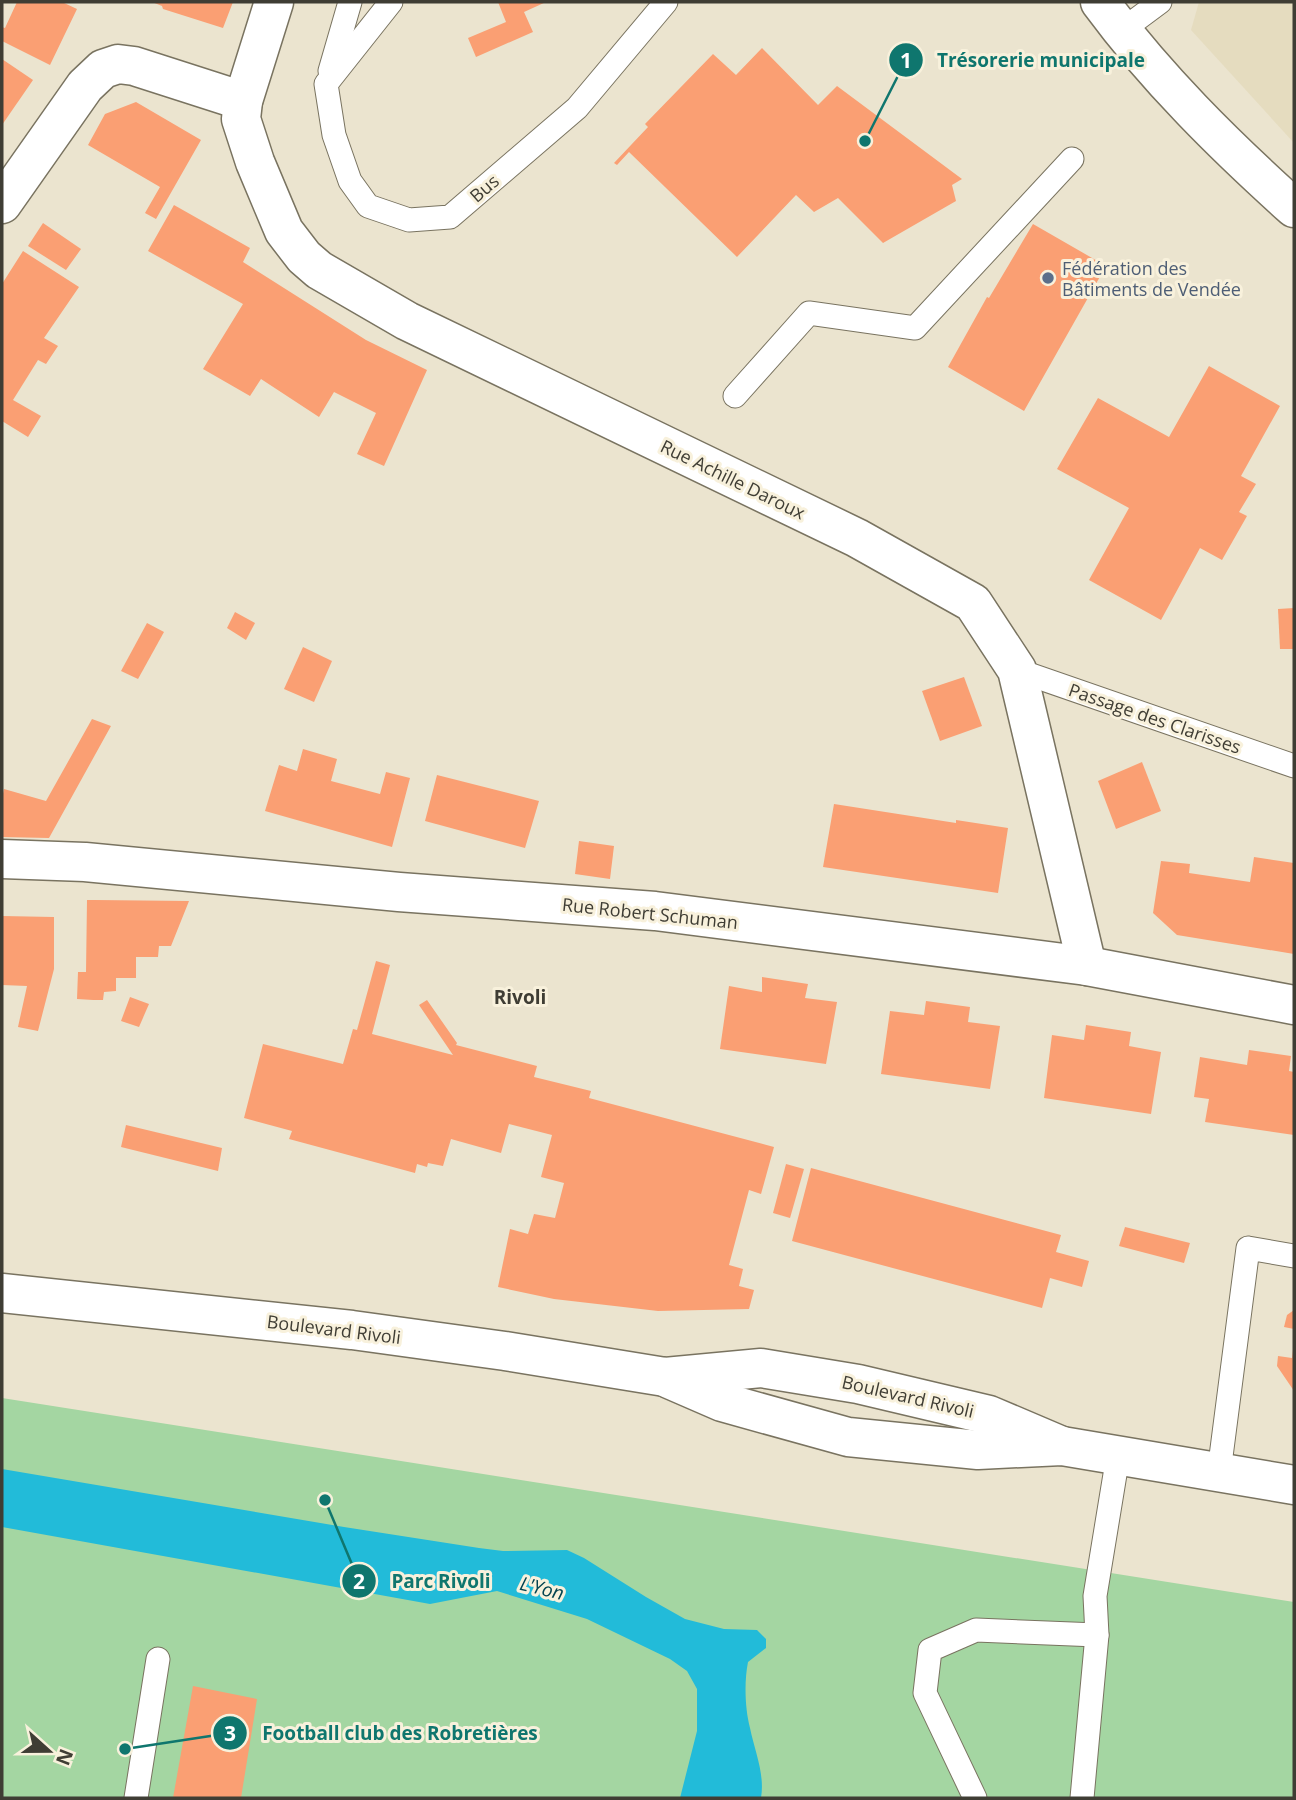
<svg xmlns="http://www.w3.org/2000/svg" width="1296" height="1800" font-family="'Open Sans',sans-serif">
<rect width="100%" height="100%" fill="#ebe4cf"/>
<path fill="#e5dcbf" d="M1199,2h95v141l-103,-113z"/>
<path fill="#a4d6a2" d="M2,1398l1292,204v196h-1292z"/>
<path fill="#22bbd9" d="M2,1469l342,58 135,21 24,3 64,-1 17,8 62,39 39,22 39,10 33,1 9,9v9l-18,14c-4,20 -3,47 2,66 5,24 15,46 11,70h-81l17,-67v-42l-10,-18 -17,-12 -83,-40 -90,-28 -67,13 -428,-77z"/>
<g fill="#fa9f73">
<path d="M17,2h45l15,7 -27,56 -48,-24v-14l3,1z"/>
<path d="M152,2h81l-10,26 -60,-19 -1,-3z"/>
<path d="M498,2h48l-22,10 9,20 -57,25 -8,-19 38,-16z"/>
<path d="M762,48l56,57 19,-19 125,93 -10,6 4,16 -73,42 -45,-45 -24,14 -18,-17 -59,62 -108,-105 -12,13 -3,-2 34,-36 -3,-3 68,-70 23,21z"/>
<path d="M2,59l31,21 -31,45z"/>
<path d="M136,102l65,38 -45,79 -11,-6 15,-26 -72,-42 17,-31z"/>
<path d="M174,205l76,43 -7,14 123,78 61,30 -43,96 -27,-12 19,-41 -42,-21 -15,25 -58,-38 -11,17 -47,-27 40,-65 -95,-53z"/>
<path d="M43,223l38,26 -15,21 -38,-24z"/>
<path d="M1033,224l73,42 -82,145 -76,-44 39,-70 2,1z"/>
<path d="M23,251l56,36 -35,51 14,8 -12,18 -8,-4 -25,40 28,16 -13,21 -26,-16v-137z"/>
<path d="M1209,366l71,40 -39,70 15,8 -17,28 8,4 -25,44 -22,-12 -39,72 -72,-40 40,-72 -72,-39 41,-71 71,39z"/>
<path d="M1294,608v41h-14l-2,-40z"/>
<path d="M235,612l20,11 -9,17 -19,-12z"/>
<path d="M147,623l17,9 -26,47 -17,-8z"/>
<path d="M303,647l29,14 -18,41 -30,-13z"/>
<path d="M964,677l18,49 -42,15 -18,-50z"/>
<path d="M92,719l19,7 -62,112 -47,-1v-39l2,-9 42,12z"/>
<path d="M303,749l34,10 -6,22 49,13 6,-22 24,6 -18,69 -127,-36 14,-46 18,6z"/>
<path d="M1142,762l19,49 -45,18 -18,-48z"/>
<path d="M437,775l102,26 -14,47 -100,-27z"/>
<path d="M834,804l122,19v-3l52,8 -10,65 -175,-26z"/>
<path d="M579,841l35,5 -4,33 -35,-5z"/>
<path d="M1254,857l40,6v91l-117,-19 -24,-22 8,-52 29,3 -1,9 61,9z"/>
<path d="M87,900h8l94,1 -18,45h-12l-1,11h-22v21h-20v13l-12,1 -1,8h-10l-16,-1 1,-27h8z"/>
<path d="M2,916l52,1v52l-16,62 -20,-4 9,-41 -25,-1z"/>
<path d="M376,961l14,4 -18,69 81,21 -34,-50 8,-5 30,43 -1,2 81,21 -3,11 57,14 -2,7 185,49 -13,47 -12,-4 -20,75 14,4 -4,17 15,4 -5,19 -91,2 -104,-12 -56,-12 12,-58 18,5 6,-20 21,4 9,-35 -23,-6 11,-42 -43,-11 -8,29 -50,-14 -8,27 -15,-3 -1,4 -10,-3 -2,9 -126,-34 3,-8 -48,-13 19,-74 80,20 10,-35 4,1z"/>
<path d="M762,977l46,7 -3,14 32,4 -11,62 -106,-15 9,-63 33,6z"/>
<path d="M130,997l19,7 -10,23 -18,-6z"/>
<path d="M926,1001l44,6 -2,15 32,4 -10,63 -109,-15 9,-63 34,4z"/>
<path d="M1086,1025l45,7 -2,14 32,6 -10,62 -107,-16 8,-63 32,5z"/>
<path d="M1249,1050l42,6 -2,15 5,1v63l-89,-13 4,-23 -15,-2 6,-40 47,8z"/>
<path d="M126,1125l96,23 -4,23 -97,-24z"/>
<path d="M786,1164l18,5 -14,49 -17,-5z"/>
<path d="M811,1168l250,67 -5,17 33,9 -7,26 -32,-9 -8,30 -250,-67z"/>
<path d="M1125,1227l65,16 -6,20 -65,-17z"/>
<path d="M1294,1310v19l-10,-2 3,-12z"/>
<path d="M1293,1350h1v41l-17,-25 1,-10 14,2z"/>
<path d="M193,1686l64,13 -16,99h-68z"/>
</g>
<g fill="none" stroke-linecap="round" stroke-linejoin="round">
<defs>
<g id="lane">
<path d="M391,2l-65,82 8,51 16,46 18,25 41,14 41,-3 127,-109 89,-106"/>
<path d="M1121,31l39,-29"/>
<path d="M330,71l20,-69"/>
<path d="M735,396l74,-83 106,15 157,-169"/>
<path d="M1017,670l277,96"/>
<path d="M1219,1472l29,-224 46,8"/>
<path d="M136,1798l22,-139"/>
<path d="M975,1798l-50,-105 5,-43 46,-20 121,5"/>
<path d="M1082,1798l15,-163 -2,-39 23,-140"/>
</g>
<g id="street">
<path d="M274,2l-31,99 -2,18 14,43 29,69 20,26 15,13 88,51 450,217 116,65 44,67 70,296"/>
<path d="M1100,2c56,76 124,143 194,206"/>
<path d="M2,204l83,-118 18,-17 15,-5 16,2 109,35"/>
<path d="M2,859l83,3 314,30 256,19 432,55 207,39"/>
</g>
<g id="secondary">
<path d="M2,1293l350,37 153,21 160,26 96,-9 97,16 131,31 73,31"/>
<path d="M669,1379l53,23 126,35 130,13 84,-4 232,39"/>
</g>
</defs>
<use href="#lane" stroke="#797360" stroke-width="25"/>
<use href="#street" stroke="#797360" stroke-width="41"/>
<use href="#secondary" stroke="#797360" stroke-width="41"/>
<use href="#lane" stroke="#fff" stroke-width="23"/>
<use href="#street" stroke="#fff" stroke-width="38"/>
<use href="#secondary" stroke="#fff" stroke-width="38"/>
</g>
<circle fill="#5c6f8a" stroke="#f8f1dc" stroke-width="2.5" cx="1048" cy="278" r="7"/>
<g text-anchor="middle" dominant-baseline="central" stroke-width="6" stroke-linejoin="round" paint-order="stroke">
<g font-size="18" fill="#3f3d34" stroke="#f8f1dc">
<text transform="translate(484 188) rotate(-41)">Bus</text>
<text transform="translate(733 479) rotate(26)">Rue Achille Daroux</text>
<text transform="translate(1155 718) rotate(19)">Passage des Clarisses</text>
<text transform="translate(650 913) rotate(6)">Rue Robert Schuman</text>
<text transform="translate(334 1329) rotate(7)">Boulevard Rivoli</text>
<text transform="translate(908 1396) rotate(13)">Boulevard Rivoli</text>
</g>
<g font-size="18" fill="#4e5e75" stroke="#f8f1dc" text-anchor="start">
<text x="1062" y="268">Fédération des<tspan x="1062" dy="21">Bâtiments de Vendée</tspan></text>
</g>
<g font-size="19" font-weight="bold" fill="#3f3d34" stroke="#f8f1dc">
<text x="520" y="997">Rivoli</text>
</g>
<g font-size="19" font-style="italic" fill="#044451" stroke="#f8f1dc">
<text transform="translate(542 1588) rotate(14)">L'Yon</text>
</g>
</g>
<path fill="none" stroke="#0f766e" stroke-width="2.5" d="M865 141L906 60M325 1500L359 1581M125 1749L230 1733"/>
<g fill="#0f766e" stroke="#f8f1dc" stroke-width="2.5">
<circle cx="865" cy="141" r="7"/>
<circle cx="325" cy="1500" r="7"/>
<circle cx="125" cy="1749" r="7"/>
<circle cx="906" cy="60" r="18"/>
<circle cx="359" cy="1581" r="18"/>
<circle cx="230" cy="1733" r="18"/>
</g>
<g font-size="21" text-anchor="middle" font-weight="bold" fill="#fff">
<text x="906" y="68">1</text>
<text x="359" y="1589">2</text>
<text x="230" y="1741">3</text>
</g>
<g font-size="19" text-anchor="middle" font-weight="bold" fill="#0f766e" stroke="#f8f1dc" stroke-width="6" stroke-linejoin="round" paint-order="stroke">
<text x="1041" y="67">Trésorerie municipale</text>
<text x="441" y="1588">Parc Rivoli</text>
<text x="400" y="1740">Football club des Robretières</text>
</g>
<rect width="1296" height="1800" fill="none" stroke="#3f3d34" stroke-width="7"/>
<g transform="translate(49 1751) rotate(111)" stroke="#f8f1dc" stroke-width="5" paint-order="stroke">
<path d="M0-5L12 26L0 18L-12 26Z" fill="#3f3d34"/>
<text y="-10" font-size="19" font-weight="bold" text-anchor="middle" fill="#3f3d34">N</text>
</g>
</svg>
